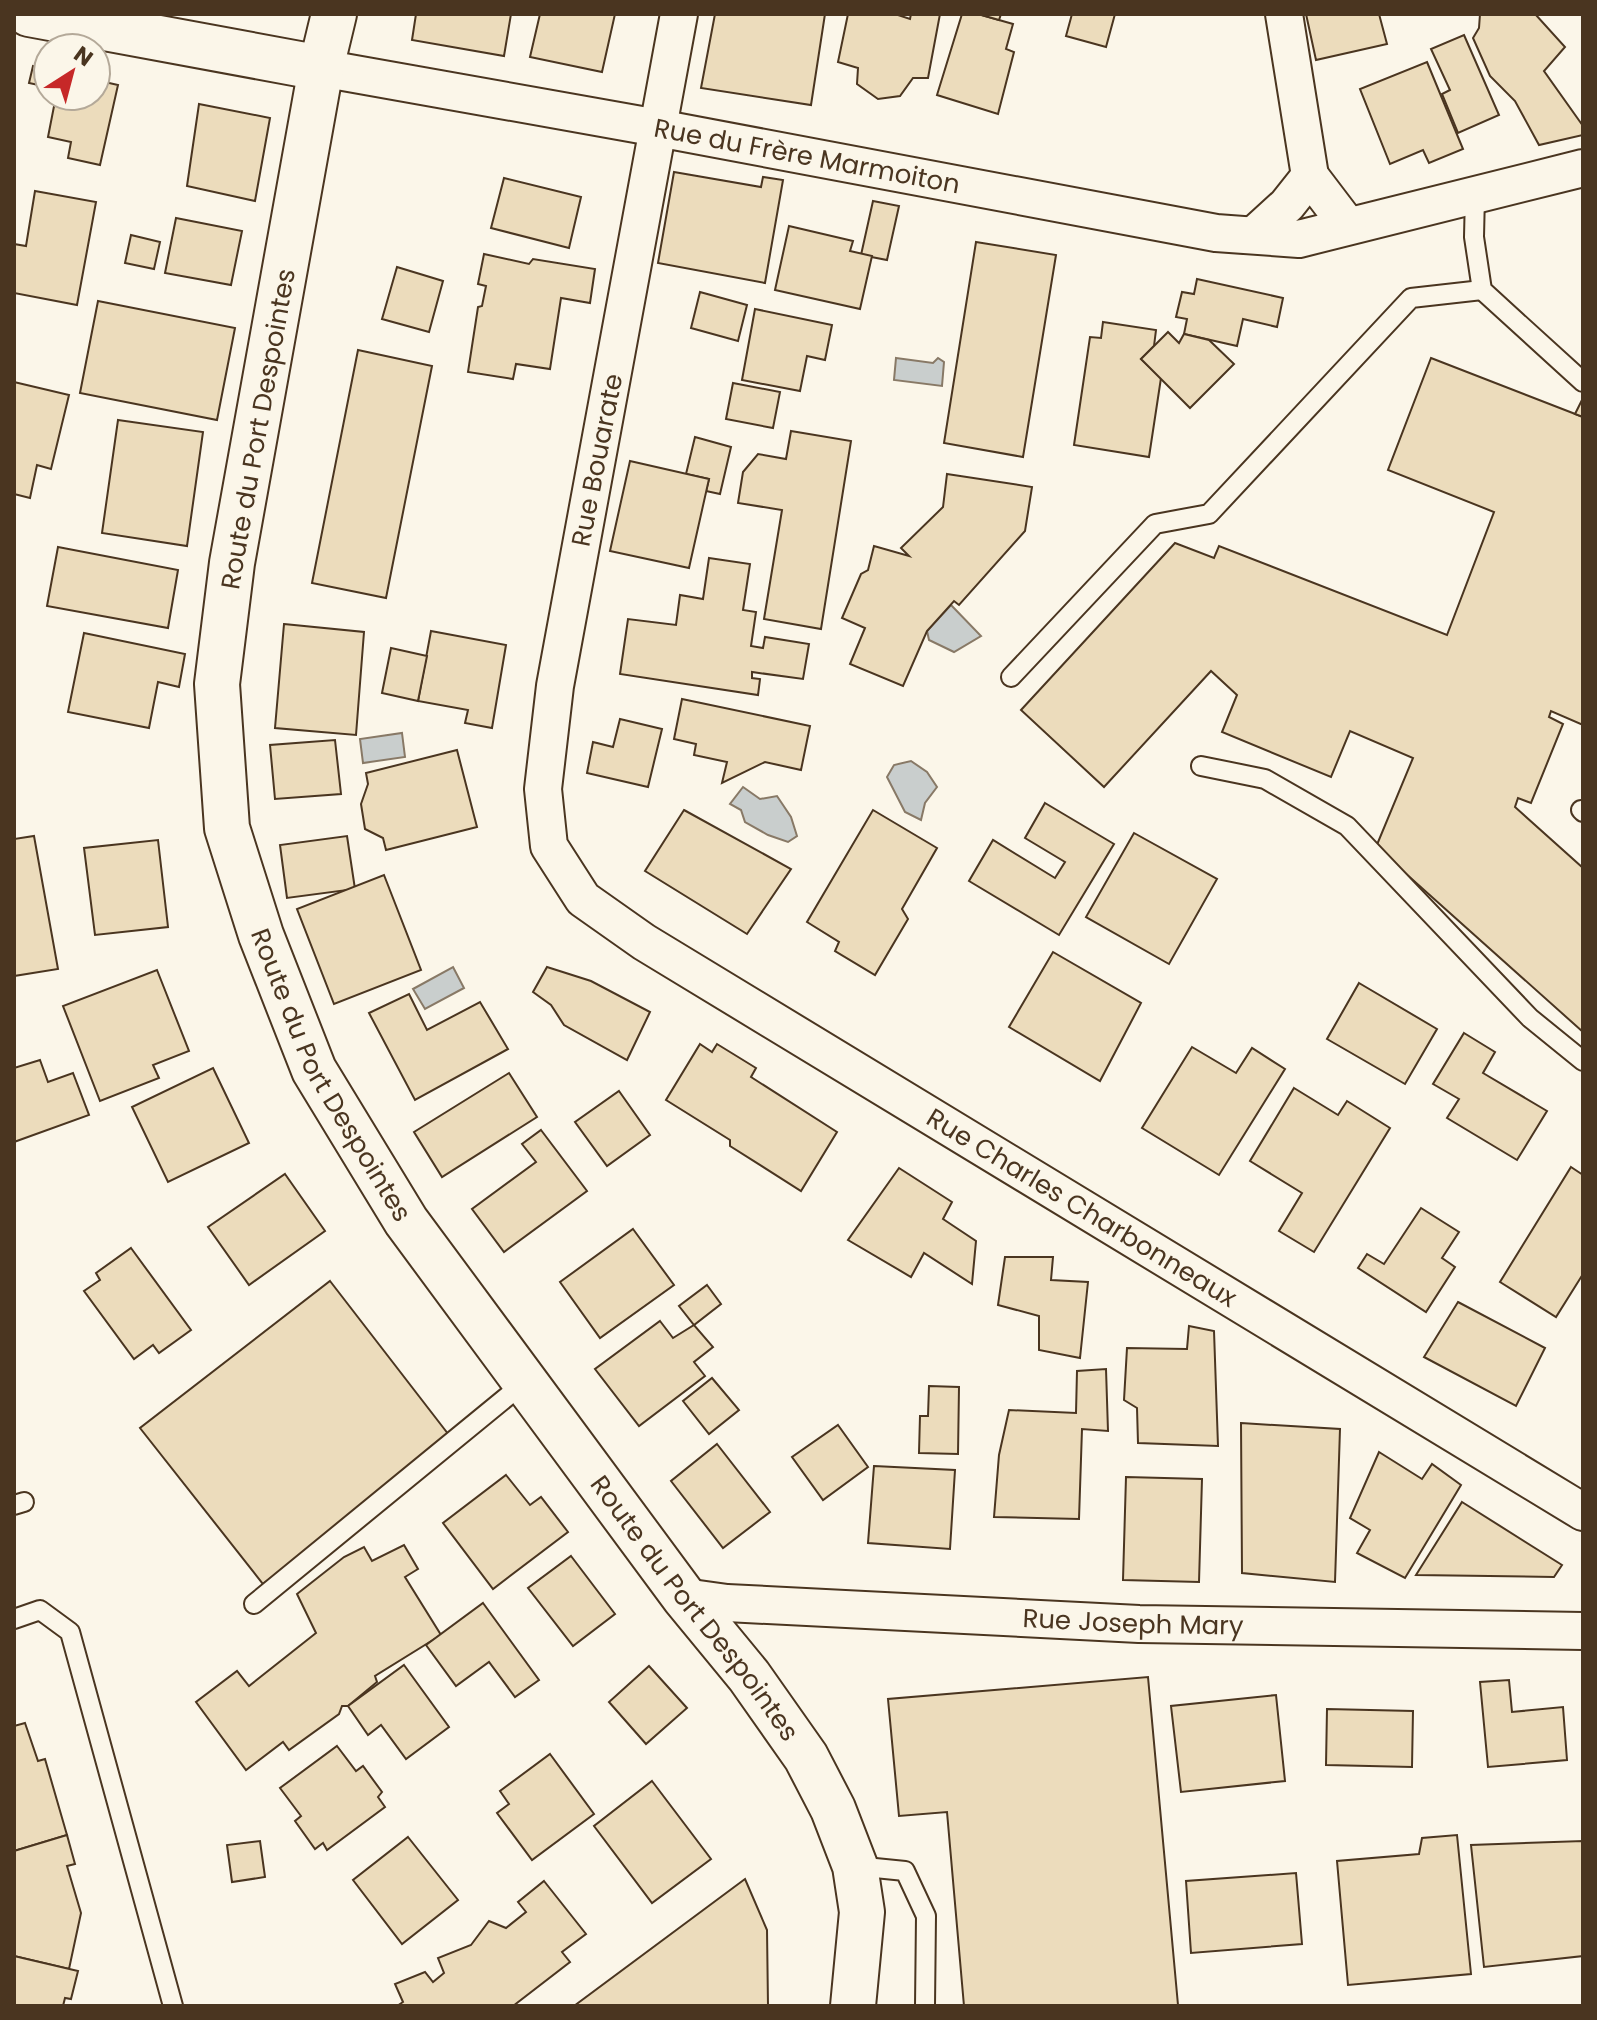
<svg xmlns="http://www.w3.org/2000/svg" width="1597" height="2020" font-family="Poppins,sans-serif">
<rect width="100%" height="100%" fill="#fbf6e9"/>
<g fill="#c9cecd" stroke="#887966" stroke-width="2">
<path d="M896,358l37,5 5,-5 6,4 -2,24 -48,-6z"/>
<path d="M951,605l30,31 -27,16 -25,-12 -2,-9z"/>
<path d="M402,733l3,24 -42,6 -3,-24z"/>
<path d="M911,761l16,11 10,15 -12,16 -4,17 -16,-8 -18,-35 7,-12z"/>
<path d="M743,787l17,12 17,-3 14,21 6,19 -9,6 -20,-7 -23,-13 -4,-12 -11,-6z"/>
<path d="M453,967l11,21 -39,21 -12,-20z"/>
</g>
<g fill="#ecdcbc" stroke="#4a3520" stroke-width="2">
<path d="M416,14h95l-7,42 -92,-16z"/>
<path d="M540,14h75l-13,58 -72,-15z"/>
<path d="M715,14h110l-14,91 -110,-17z"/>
<path d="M848,14h47l15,5 1,-5h29l-12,64h-15l-13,18 -22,3 -21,-15 1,-16 -20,-6z"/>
<path d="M962,14h16l35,10 -7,25 8,3 -16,62 -61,-19z"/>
<path d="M978,14h23l-2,6z"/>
<path d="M1072,14h43l-9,33 -40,-11z"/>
<path d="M1306,14h73l8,30 -71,16z"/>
<path d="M1480,14l56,1 29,32 -21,24 39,55v9l-44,10 -24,-44 -25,-25 -17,-38 6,-10z"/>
<path d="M1464,35l35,80 -41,18 -16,-39 8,-4 -19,-41z"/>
<path d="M1427,62l36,87 -34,14 -6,-13 -33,14 -30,-75z"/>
<path d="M33,66l15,4v17l-19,-4z"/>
<path d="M96,80l22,5 -18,80 -32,-7 3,-16 -23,-5 8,-41h40z"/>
<path d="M199,104l71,14 -15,83 -68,-15z"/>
<path d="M674,172l87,15 2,-10 20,3 -18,103 -107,-20z"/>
<path d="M504,178l77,19 -12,51 -78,-20z"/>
<path d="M35,191l61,11 -19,103 -63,-12v-49l12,2z"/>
<path d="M873,201l26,5 -12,54 -26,-5z"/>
<path d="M176,218l66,13 -11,54 -66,-12z"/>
<path d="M789,226l64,15 -3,10 22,5 -12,53 -85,-19z"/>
<path d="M131,235l29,7 -6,27 -29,-6z"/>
<path d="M976,242l80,13 -33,202 -79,-14z"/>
<path d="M484,254l45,10 4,-5 62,10 -5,34 -29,-5 -11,71 -34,-5 -3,15 -45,-7 10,-65 4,-1 4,-20 -8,-2z"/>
<path d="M397,267l46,14 -14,51 -47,-13z"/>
<path d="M1197,279l86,19 -6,29 -34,-8 -6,27 -53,-12 3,-15 -11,-2 6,-25 12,2z"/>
<path d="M700,292l47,13 -9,36 -47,-13z"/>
<path d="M98,301l137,27 -18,92 -137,-27z"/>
<path d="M755,309l77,16 -7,35 -18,-4 -7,35 -58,-11z"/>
<path d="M1103,322l53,8 -2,16 -13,13 20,19 -12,79 -75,-12 16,-108 11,1z"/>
<path d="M1168,332l11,11 5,-9 25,6 25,24 -44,44 -49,-49z"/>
<path d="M358,350l74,16 -46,232 -74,-15z"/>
<path d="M1431,358l152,59v308l-32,-14 -2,6 14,7 -32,79 -13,-5 -3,9 68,61v164l-207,-185 37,-89 -63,-27 -19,46 -109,-45 15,-37 -26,-24 -107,116 -83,-77 154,-167 39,15 5,-12 228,89 47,-123 -106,-42z"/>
<path d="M14,382l55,13 -18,74 -14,-4 -7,33 -16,-4z"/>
<path d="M733,383l47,9 -7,36 -47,-9z"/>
<path d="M1583,398v19l-8,-3z"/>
<path d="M118,420l85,12 -16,114 -85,-13z"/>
<path d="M791,431l60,10 -30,188 -57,-10 18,-109 -44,-7 5,-31 15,-18 28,5z"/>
<path d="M695,437l36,10 -11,47 -14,-3 3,-12 -23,-5z"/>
<path d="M630,461l79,18 -20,89 -79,-17z"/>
<path d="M947,474l85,13 -7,44 -66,74 -5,-4 -27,30 -24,55 -53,-22 15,-36 -23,-10 19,-44 7,-4 6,-24 35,10 -8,-8 42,-41z"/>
<path d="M58,547l120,23 -10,58 -121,-22z"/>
<path d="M709,558l41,6 -7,46 13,2 -5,34 12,2 2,-11 44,7 -6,35 -51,-7v6l8,1 -2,16 -138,-21 8,-55 48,6 4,-30 23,4z"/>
<path d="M284,624l80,8 -8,103 -81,-7z"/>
<path d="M431,631l75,14 -14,83 -27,-5 3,-13 -50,-9z"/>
<path d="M84,633l101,21 -6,33 -21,-5 -9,46 -81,-16z"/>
<path d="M391,648l36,8 -9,45 -36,-8z"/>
<path d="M682,699l128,27 -9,44 -36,-8 -43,21 5,-21 -33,-7 2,-11 -22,-5z"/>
<path d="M620,719l42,10 -14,58 -61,-14 6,-31 20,5z"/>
<path d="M335,740l6,54 -66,5 -5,-54z"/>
<path d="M457,750l20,77 -91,23 -3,-12 -18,-9 -4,-25 7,-20 -2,-11z"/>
<path d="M1045,803l69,41 -55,91 -90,-54 24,-41 62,38 10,-16 -40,-24z"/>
<path d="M684,810l107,59 -44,65 -102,-63z"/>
<path d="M873,810l64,38 -35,61 6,10 -33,56 -40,-24 4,-9 -32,-20z"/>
<path d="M1134,833l83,46 -48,85 -83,-47z"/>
<path d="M34,836l24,133 -44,7v-137z"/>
<path d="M347,836l8,53 -68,9 -7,-53z"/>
<path d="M158,840l10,87 -73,8 -11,-87z"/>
<path d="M384,875l37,95 -87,34 -37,-95z"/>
<path d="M1053,952l88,51 -41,78 -91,-54z"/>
<path d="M547,967l44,14 59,31 -23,48 -63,-35 -13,-20 -18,-13z"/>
<path d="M157,970l32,81 -36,14 6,13 -59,23 -37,-95z"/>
<path d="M1359,983l78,46 -32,55 -78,-45z"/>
<path d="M409,994l18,36 53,-28 28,47 -93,51 -46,-87z"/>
<path d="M1464,1033l31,19 -12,21 64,38 -30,49 -70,-42 12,-19 -26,-15z"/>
<path d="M700,1044l12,8 5,-8 39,24 -5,9 86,55 -36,59 -71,-45v-6l-64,-40z"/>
<path d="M1192,1047l44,26 16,-25 33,21 -66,106 -77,-47z"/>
<path d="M40,1060l8,22 25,-9 16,42 -75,27v-74z"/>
<path d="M213,1068l36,75 -81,39 -36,-75z"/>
<path d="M509,1073l28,44 -95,60 -28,-45z"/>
<path d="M1294,1088l44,27 9,-14 43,27 -76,124 -35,-21 23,-38 -52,-32z"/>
<path d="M619,1091l31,44 -43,31 -32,-44z"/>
<path d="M541,1130l46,61 -83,61 -32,-43 64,-47 -14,-18z"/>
<path d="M1571,1167l12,8v99l-27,43 -56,-35z"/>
<path d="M899,1168l53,34 -9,17 33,22 -4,43 -48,-31 -13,24 -63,-37z"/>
<path d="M285,1174l40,57 -76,54 -41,-58z"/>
<path d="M1421,1208l38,24 -17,26 13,9 -29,45 -68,-44 9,-14 17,10z"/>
<path d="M633,1229l41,56 -74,53 -40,-56z"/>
<path d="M131,1248l60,82 -32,23 -6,-8 -19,14 -50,-68 16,-11 -4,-7z"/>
<path d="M1005,1257h48l-2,23 37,2 -8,76 -41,-8v-34l-41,-11z"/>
<path d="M330,1281l122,158 -189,145 -123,-156z"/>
<path d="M707,1285l14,19 -27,21 -15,-19z"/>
<path d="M1458,1302l87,46 -29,58 -92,-49z"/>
<path d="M660,1321l13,17 21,-13 19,22 -19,15 11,14 -66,50 -44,-57z"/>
<path d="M1189,1326l25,5 4,115 -80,-3 -1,-35 -13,-8 3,-52 60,1z"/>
<path d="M1106,1369l2,62 -26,-2 -3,90 -85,-2 5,-62 10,-45 67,3 1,-42z"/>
<path d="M712,1378l27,32 -30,24 -26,-33z"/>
<path d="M929,1386l30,1 -1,67 -39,-1 1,-37h8z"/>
<path d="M1241,1423l99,6 -5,153 -93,-9z"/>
<path d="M838,1425l30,42 -45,33 -31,-43z"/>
<path d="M717,1444l53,68 -47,36 -52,-67z"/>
<path d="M1379,1452l43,27 10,-15 29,21 -56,93 -48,-25 13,-23 -20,-12z"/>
<path d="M874,1466l81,4 -5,79 -82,-6z"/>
<path d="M506,1475l24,30 11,-8 27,35 -75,57 -50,-66z"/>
<path d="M1126,1477l76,2 -3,103 -76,-2z"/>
<path d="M1462,1502l100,63 -8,12 -138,-2z"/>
<path d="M404,1545l14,24 -13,8 36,58 -66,41 2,6 -29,24h-6l-3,8 -50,36 -6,-8 -37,28 -50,-68 41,-31 12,15 67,-53 -19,-39 47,-37 20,-10 8,14z"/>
<path d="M571,1556l44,58 -42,32 -45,-58z"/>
<path d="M483,1603l56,77 -24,17 -26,-35 -33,24 -30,-41z"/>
<path d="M404,1665l45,62 -43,32 -25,-34 -13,10 -20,-29z"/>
<path d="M649,1666l38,42 -41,36 -37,-42z"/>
<path d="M1148,1677l30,328 -214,1 -17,-194 -48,4 -11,-117z"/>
<path d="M1509,1680l3,32 51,-5 4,53 -79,7 -8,-85z"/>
<path d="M1276,1695l9,86 -104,11 -10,-86z"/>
<path d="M1327,1709l86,2 -1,56 -86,-2z"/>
<path d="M25,1723l13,38 7,-2 22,76 -53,16v-125z"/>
<path d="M337,1746l19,25 7,-5 19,26 -4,5 7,10 -58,43 -4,-7 -8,6 -20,-28 6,-5 -21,-28z"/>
<path d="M550,1754l44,60 -62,46 -35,-47 12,-9 -9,-13z"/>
<path d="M652,1781l59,78 -59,44 -58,-77z"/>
<path d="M67,1835l8,29 -8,2 14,47 -12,56 -55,-13v-105z"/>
<path d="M1457,1835l14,139 -123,11 -11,-124 82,-7 3,-16z"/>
<path d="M408,1837l50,63 -56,44 -49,-64z"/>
<path d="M260,1841l5,36 -33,5 -5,-37z"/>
<path d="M1583,1841v115l-99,11 -13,-122z"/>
<path d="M1296,1873l6,71 -111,9 -5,-72z"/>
<path d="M745,1879l22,51 1,76h-194z"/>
<path d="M544,1881l42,53 -24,18 8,10 -57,44h-116l6,-4 -8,-18 30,-12 8,10 11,-9 -6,-15 33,-13 18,-24 17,7 20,-16 -8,-10z"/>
<path d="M14,1956l64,15 -7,28 -6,-1 -2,8h-49z"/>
</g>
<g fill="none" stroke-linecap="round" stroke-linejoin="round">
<defs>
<g id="service">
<path d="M1475,194l-1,43 8,53 101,92"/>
<path d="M1011,677l144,-153 54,-10 202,-216 71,-8"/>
<path d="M1201,766l64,13 82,47 183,192 53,43"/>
<path d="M1581,810l2,2"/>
<path d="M14,1505l10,-3"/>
<path d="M254,1604l271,-222"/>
<path d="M14,1619l26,-9 30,22 103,374"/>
<path d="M855,1866l50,5 21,45 -1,90"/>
</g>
<g id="minor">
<path id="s1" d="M679,14l-124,672 -12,103 6,57 34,53 61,43 939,570"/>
<path id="s2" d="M321,68l337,60 558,105 83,6 284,-71"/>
<path d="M1310,176l38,50"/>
<path d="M1254,235l33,-30 23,-29 -26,-162"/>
<path id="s3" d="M684,1597l43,6 412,21 444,7"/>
</g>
<path id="tertiary" d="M29,14l292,54"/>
<g id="primary">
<path id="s4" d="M334,14l-13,54 -89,495 -15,121 10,144 34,107 53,135 92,151 278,376 65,79 57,81 27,52 22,57 7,46 -9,94"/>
</g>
</defs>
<use href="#service" stroke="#4a3520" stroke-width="22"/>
<use href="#minor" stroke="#4a3520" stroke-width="40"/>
<use href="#tertiary" stroke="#4a3520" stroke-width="48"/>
<use href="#primary" stroke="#4a3520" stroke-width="48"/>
<use href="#service" stroke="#fbf6e9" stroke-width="18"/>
<use href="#minor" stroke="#fbf6e9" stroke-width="36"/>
<use href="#tertiary" stroke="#fbf6e9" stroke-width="44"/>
<use href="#primary" stroke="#fbf6e9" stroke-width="44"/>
</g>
<g text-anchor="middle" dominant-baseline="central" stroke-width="6" stroke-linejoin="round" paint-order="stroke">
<g font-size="26" fill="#4a3520" stroke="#fbf6e9">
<text stroke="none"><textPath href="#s2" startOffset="494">Rue du Frère Marmoiton</textPath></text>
<text transform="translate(258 429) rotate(-80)">Route du Port Despointes</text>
<text transform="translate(597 460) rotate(-79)">Rue Bouarate</text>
<text stroke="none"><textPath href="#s4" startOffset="1094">Route du Port Despointes</textPath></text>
<text stroke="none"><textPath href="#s1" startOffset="1494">Rue Charles Charbonneaux</textPath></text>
<text stroke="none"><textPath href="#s4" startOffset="1742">Route du Port Despointes</textPath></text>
<text stroke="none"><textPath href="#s3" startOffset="450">Rue Joseph Mary</textPath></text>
</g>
</g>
<rect width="1597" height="2020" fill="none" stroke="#4a3520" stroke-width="32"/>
<g transform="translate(72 72) rotate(36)"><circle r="38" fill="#fbf6e9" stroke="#b4a999" stroke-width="2"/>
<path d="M0-6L14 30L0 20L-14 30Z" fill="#c62828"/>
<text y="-12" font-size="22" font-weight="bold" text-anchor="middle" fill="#4a3520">N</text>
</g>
</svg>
